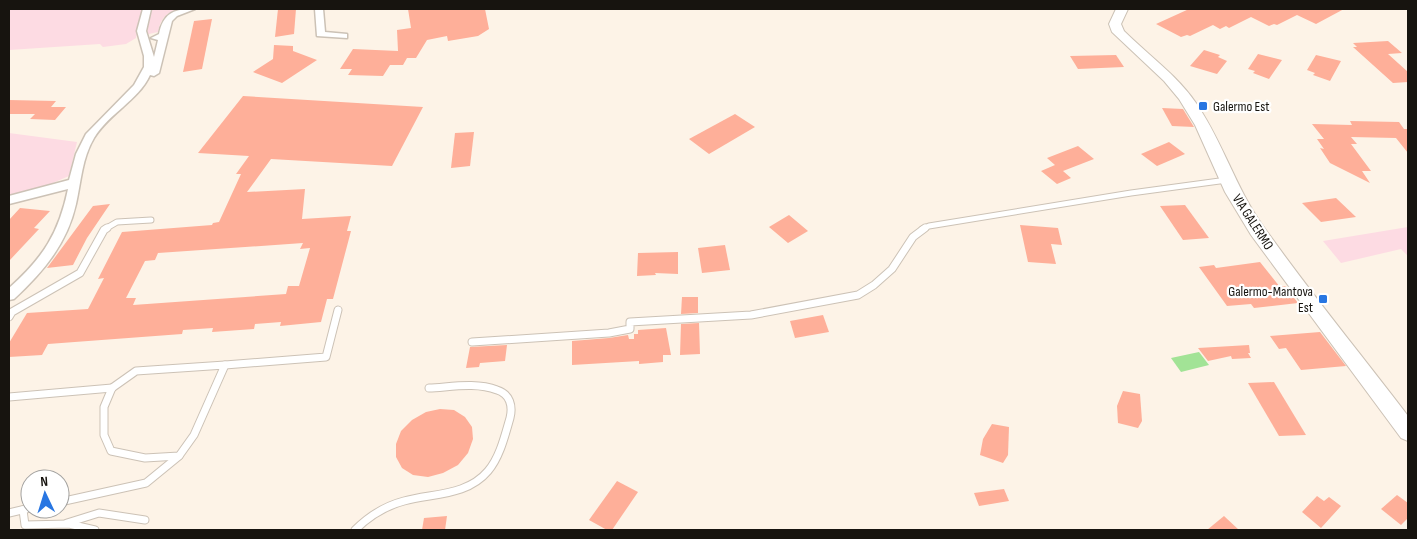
<svg xmlns="http://www.w3.org/2000/svg" width="1417" height="539" font-family="'Sofia Sans Condensed',sans-serif">
<rect width="100%" height="100%" fill="#fdf3e7"/>
<g fill="#fddbe3">
<path d="M9,9h133l-6,29 -10,6 -23,3 -3,-3 -91,6z"/>
<path d="M152,9h26c-13,5 -17,9 -20,23l-9,2 -2,-1 2,-17z"/>
<path d="M9,133l68,9 -8,34 -35,15 -25,5z"/>
<path d="M1408,227v29l-7,-7 -60,14 -18,-22z"/>
</g>
<path fill="#a2e396" d="M1199,352l10,13 -28,7 -10,-14z"/>
<g fill="#feaf99" fill-rule="evenodd">
<path d="M278,9h18l-2,25 -19,3z"/>
<path d="M408,9h77l4,20 -11,7 -30,5 -1,-5 -20,4 -11,18h-9l-4,7h-13l-7,11 -35,-1 4,-6h-12l13,-20 45,2 -1,-21 14,-2z"/>
<path d="M1189,9h155l-28,15 -19,-9 -20,10 -3,-1 -5,2 -18,-9 -22,11 -3,-2 -6,3 -7,-4 -23,11 -3,-1 -6,2 -25,-13z"/>
<path d="M212,19l-10,50 -19,3 11,-51z"/>
<path d="M1388,41l14,12 -14,1 20,18v10l-15,1 -40,-36h4l-4,-4z"/>
<path d="M274,45l19,1v5l24,9 -35,23 -29,-11 20,-13z"/>
<path d="M1204,50l16,5 -2,2 9,4 -10,13 -27,-8z"/>
<path d="M1258,54l24,6 -13,19 -16,-6 2,-2 -7,-2z"/>
<path d="M1116,55l8,12 -46,2 -8,-13z"/>
<path d="M1316,55l25,6 -11,20 -17,-6 2,-2 -8,-3z"/>
<path d="M243,96l180,11 -31,59 -121,-7 -24,33 58,-3 -3,30 49,-3 -4,15h4l-18,68h-6l-6,23 -41,4 1,-4 -26,2 -1,5 -42,3 1,-4 -30,2 -1,4 -134,10 -6,11 -33,2v-14l18,-30 61,-4 16,-31 -6,1 24,-47 90,-7 1,-2 6,-1 22,-48h-5l13,-18 -51,-3zM303,243l-3,6 10,-1 -11,38h-11l-2,8 -153,11 3,-7h-10l19,-37 10,-1 3,-7z"/>
<path d="M9,100l47,1 -5,6h15l-11,13 -25,-1 5,-5h-26z"/>
<path d="M1162,108l21,1 11,18 -22,-1z"/>
<path d="M735,114l20,13 -46,27 -20,-15z"/>
<path d="M1350,121l49,1 5,7h4v24l-12,-15 -45,-1 6,7h-6l20,27h-9l8,12 -40,-20 -10,-15 4,1 -7,-10h7l-12,-15 40,1z"/>
<path d="M474,132l-4,34 -19,2 4,-35z"/>
<path d="M1169,142l16,12 -28,12 -16,-12z"/>
<path d="M1078,146l16,13 -31,12 8,7 -14,6 -16,-13 14,-6 -8,-7z"/>
<path d="M1336,198l20,19 -35,5 -19,-19z"/>
<path d="M110,204l-23,34 -14,27 -26,3 46,-62z"/>
<path d="M1185,205l24,33 -26,2 -23,-34z"/>
<path d="M20,208l30,3 -16,17 5,1 -30,32v-41z"/>
<path d="M789,215l19,16 -20,12 -19,-16z"/>
<path d="M1020,225l38,3 4,17 -11,-1 5,20 -28,-2z"/>
<path d="M725,245l5,25 -28,3 -4,-25z"/>
<path d="M678,252v22l-23,-1 1,2 -19,1 1,-23z"/>
<path d="M1260,262l20,25 5,-1 13,17 -44,5 -3,-4 -24,2 -28,-39 15,-2 2,3z"/>
<path d="M682,297h16v16l-17,1z"/>
<path d="M823,315l6,17 -34,6 -5,-17z"/>
<path d="M699,323l1,31 -20,1 1,-31z"/>
<path d="M666,328l5,27h-8v7l-24,2v-3l-67,4v-24l37,-3 19,-3 1,4h5v-5h4v-4z"/>
<path d="M1320,332l26,34 -45,4 -15,-22 -7,1 -9,-13z"/>
<path d="M507,345l-2,16 -25,2 -1,4 -13,1 4,-21z"/>
<path d="M1249,345l1,8h-2l3,5 -19,1 -1,-3 -23,5 -10,-13z"/>
<path d="M1274,382l32,53 -27,1 -31,-53z"/>
<path d="M1123,391l17,3 2,27 -4,7 -20,-5 -1,-17z"/>
<path d="M440,409l14,1 11,7 7,10 1,12 -5,14 -10,12 -15,8 -15,4 -15,-2 -11,-7 -6,-11v-13l5,-13 11,-11 14,-8z"/>
<path d="M992,424l17,3 -1,28 -5,8 -23,-8 3,-16z"/>
<path d="M617,481l21,11 -26,38h-5l-18,-10z"/>
<path d="M1004,489l5,12 -30,5 -5,-13z"/>
<path d="M1397,495l11,8v15l-7,7 -20,-16z"/>
<path d="M1317,496l7,5 5,-4 12,9 -20,22 -19,-16z"/>
<path d="M447,516l-2,14h-23l2,-12z"/>
<path d="M1224,516l15,14h-32z"/>
</g>
<g fill="none" stroke-linecap="round" stroke-linejoin="round">
<defs>
<g id="lane-far1">
<path d="M105,229l12,-7 34,-2"/>
<path d="M922,229l7,-3 202,-33 96,-13"/>
</g>
<g id="lane">
<path d="M9,317l3,-5 68,-39 24,-43 3,-2"/>
<path d="M472,342l137,-9 21,-4v-7l121,-7 107,-20 16,-10 18,-16 21,-32 12,-9"/>
<path d="M225,365l101,-8 12,-47"/>
<path d="M225,365l-31,70 -15,21 -34,2 -34,-7 -7,-16v-28l8,-19 24,-17z"/>
<path d="M9,397l103,-9"/>
<path d="M60,502l86,-19 33,-27"/>
<path d="M23,510l2,15 44,-1 26,6"/>
<path d="M9,513l21,-5"/>
<path d="M67,523l32,-10 46,7"/>
<path d="M355,530c14,-14 30,-24 49,-29 29,-8 63,-5 84,-30 12,-14 17,-36 22,-53 3,-12 0,-24 -13,-28 -21,-8 -46,-3 -68,-2"/>
</g>
<g id="street">
<path d="M143,9h8l-5,22 8,26 4,-17 -7,-2 8,-4c4,-21 16,-26 36,-25l-18,7 -5,5 -13,52 -5,3 -4,-1c-12,26 -41,38 -56,63 -12,20 -13,44 -18,66 -9,40 -33,68 -62,95l-5,1v-12c34,-30 50,-55 59,-99l-59,15v-8l60,-16 7,-26 10,-20 48,-49 10,-18v-11l-7,-25z"/>
<path d="M315,9h8l2,23 22,2v4l-30,-2z"/>
</g>
<path id="secondary" d="M1116,9h12l-7,15 3,7c24,24 52,43 72,72 27,39 39,84 67,123 46,65 97,127 145,190v25l-7,-3 -150,-203 -26,-43 -30,-67 -16,-26 -15,-18 -52,-49 -3,-8z"/>
</defs>
<use href="#lane-far1" stroke="#ccc2b6" stroke-width="7"/>
<use href="#lane" stroke="#ccc2b6" stroke-width="9"/>
<use href="#street" stroke="#ccc2b6" stroke-width="3"/>
<use href="#secondary" stroke="#ccc2b6" stroke-width="2"/>
<use href="#lane-far1" stroke="#fff" stroke-width="5"/>
<use href="#lane" stroke="#fff" stroke-width="7"/>
<use href="#street" fill="#fff" fill-rule="evenodd"/>
<use href="#secondary" fill="#fff" fill-rule="evenodd"/>
</g>
<g fill="#2876e2" stroke="#fff" stroke-width="2">
<rect x="1198" y="101" width="10" height="10" rx="2.5"/>
<rect x="1318" y="294" width="10" height="10" rx="2.5"/>
</g>
<g text-anchor="middle" dominant-baseline="central" stroke-width="4.5" stroke-linejoin="round" paint-order="stroke">
<g font-size="14" fill="#17140f" stroke="#fff" text-anchor="start">
<text x="1213" y="106">Galermo Est</text>
<text x="1313" y="291" text-anchor="end">Galermo-Mantova<tspan x="1313" dy="16">Est</tspan></text>
</g>
<g font-size="14" fill="#17140f" stroke="#fff">
<text transform="translate(1253 222) rotate(57)">VIA GALERMO</text>
</g>
</g>
<rect width="1417" height="539" fill="none" stroke="#17140f" stroke-width="20"/>
<g transform="translate(45 494) rotate(356)"><circle r="24" fill="#ffffff" stroke="#a2a19f"/>
<path d="M0-4L9 19L0 12L-9 19Z" fill="#2876e2"/>
<text y="-8" font-size="14" font-weight="bold" text-anchor="middle" fill="#17140f">N</text>
</g>
</svg>
